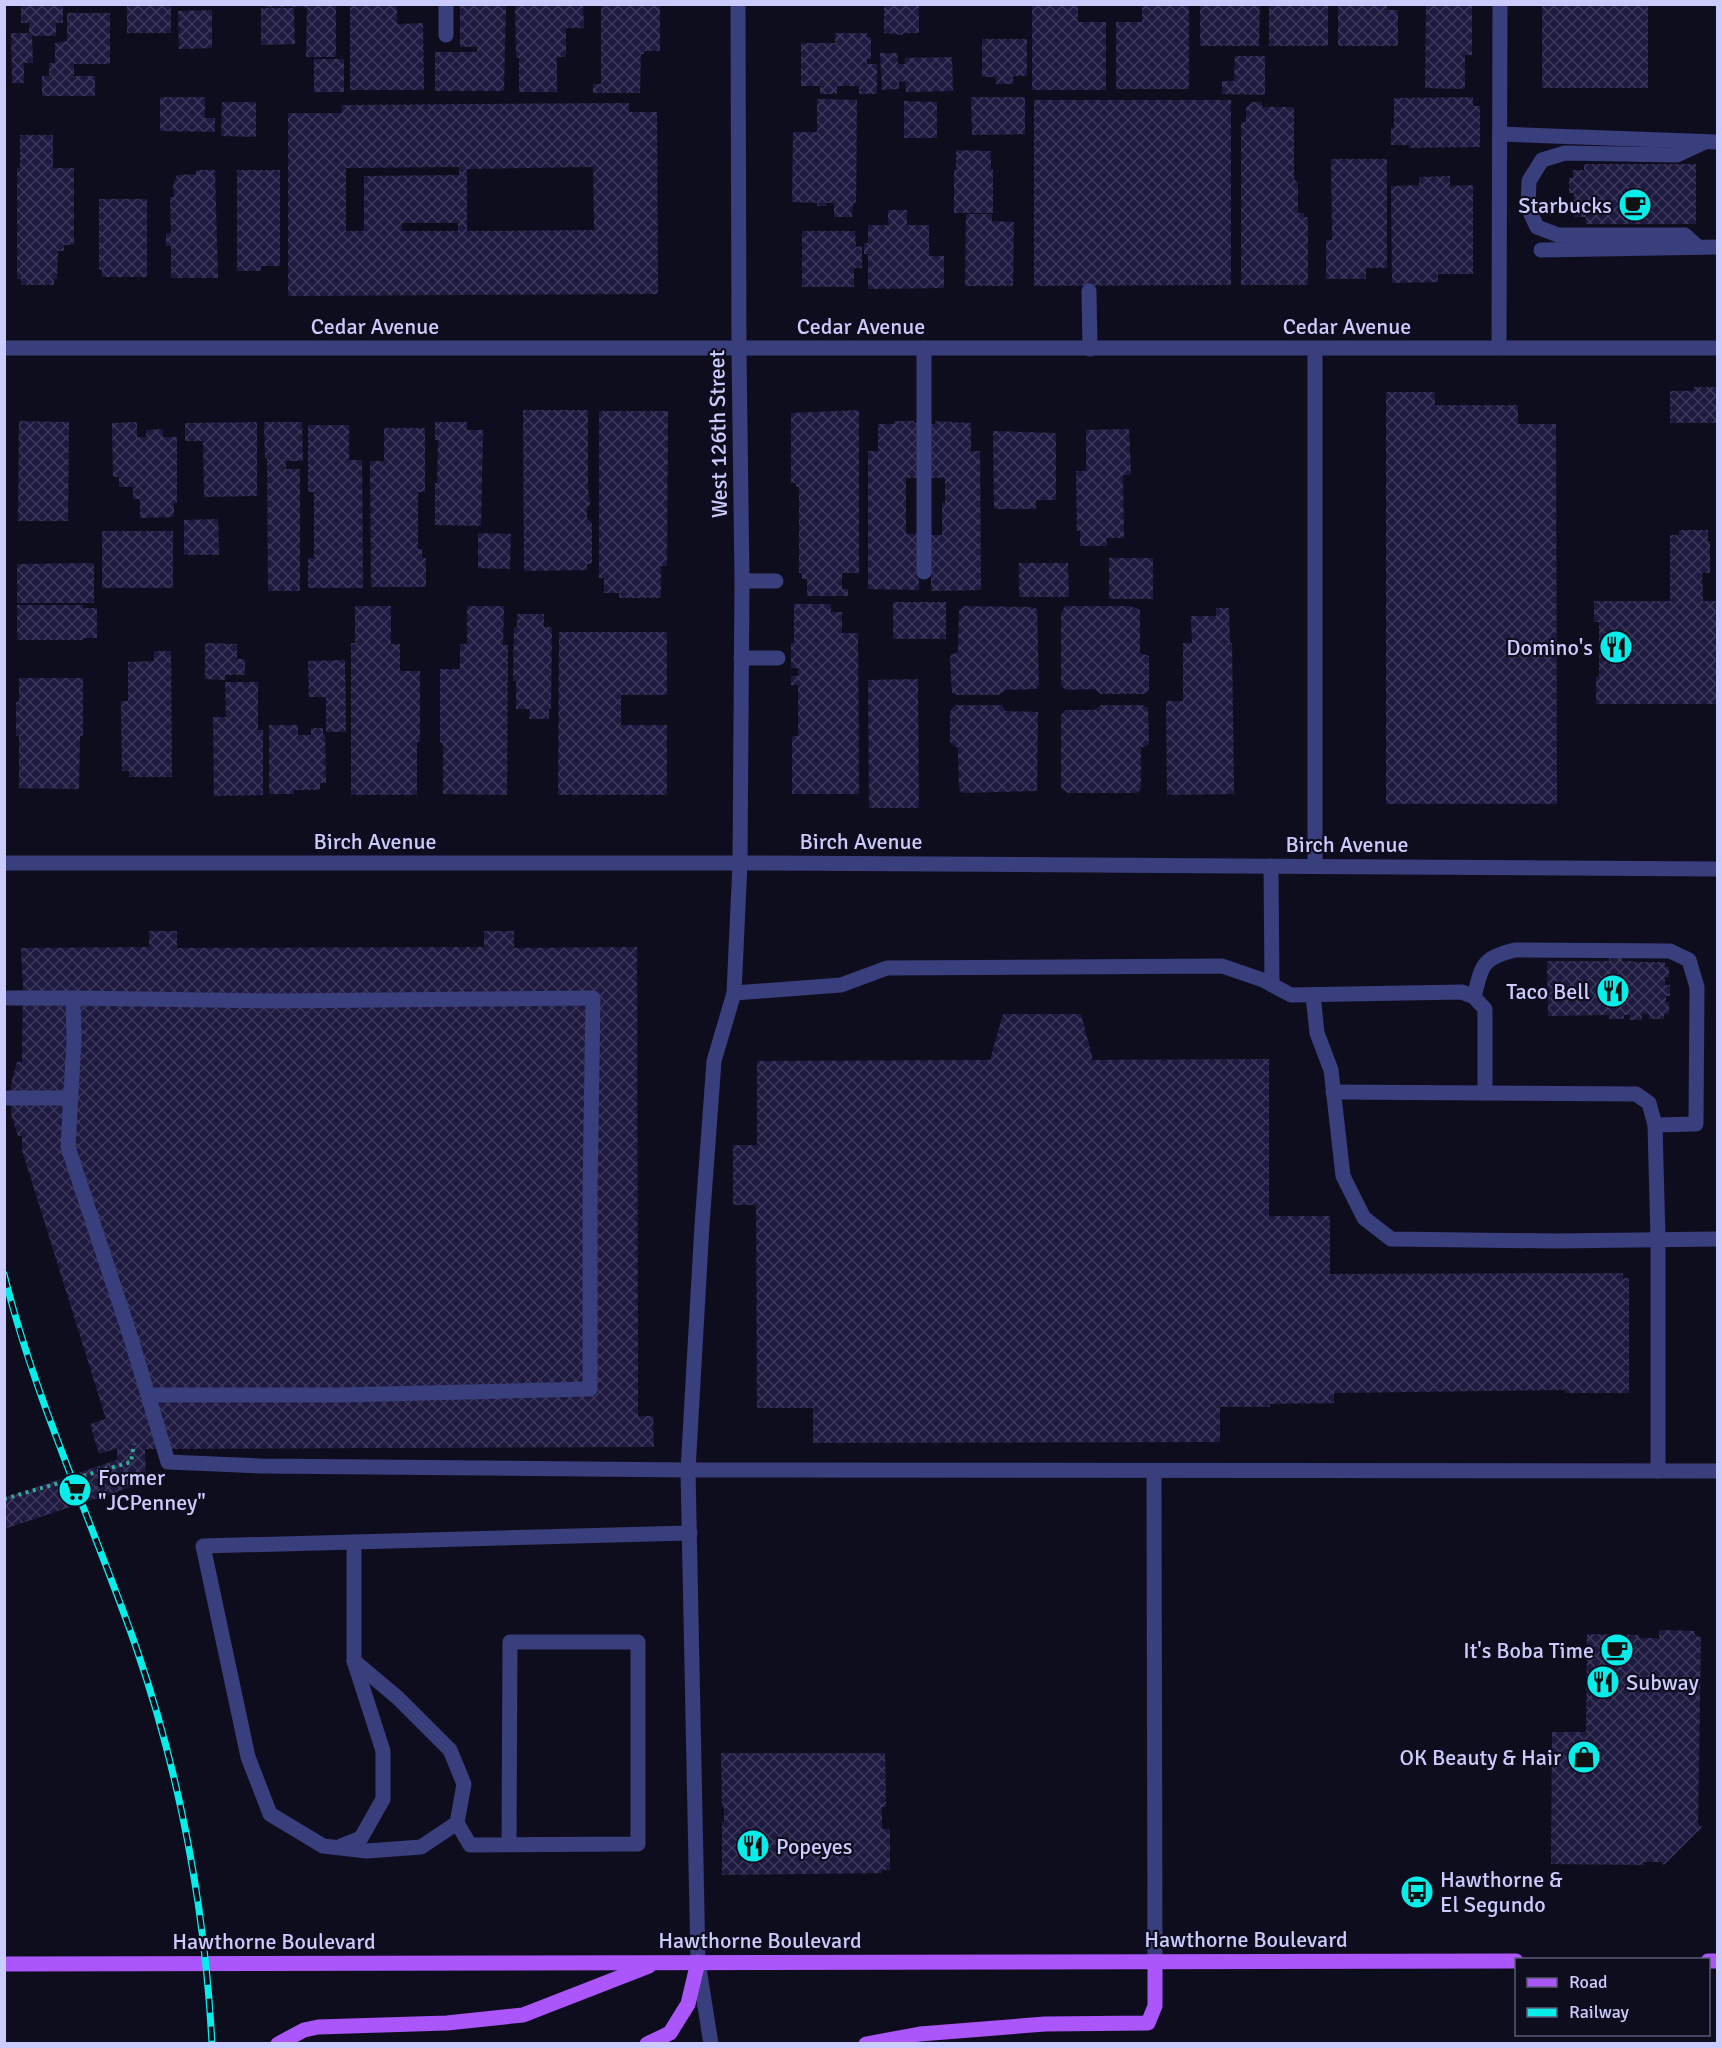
<svg xmlns="http://www.w3.org/2000/svg" width="1722" height="2048" font-family="Signika,sans-serif">
<defs>
<pattern id="building-cross-hatch" width="8" height="8" patternUnits="userSpaceOnUse" patternTransform="scale(1.5)"><rect width="8" height="8" fill="#1d193f"/><path d="M0 0l8 8M0 8l8-8" fill="none" stroke="#3c395c"/></pattern>
</defs>
<rect width="100%" height="100%" fill="#0e0d1e"/>
<g fill="url(#building-cross-hatch)" fill-rule="evenodd">
<path d="M21,4h42v19h-7v13h-24l1,27h-9v20h-12l-1,-50h18v-10h-8z"/>
<path d="M265,4h71v53h-30l1,-50h-42z"/>
<path d="M350,4h47v20l26,-1 1,67h-74z"/>
<path d="M460,4h46l-2,87h-69v-39h42v-5h-17z"/>
<path d="M515,4h68l1,24h-18v29h-9v35h-38v-34h-3z"/>
<path d="M601,4h59v47h-16v3h-3l-1,39h-47v-9h8z"/>
<path d="M884,4h35v29h-16v2l-19,-2z"/>
<path d="M1032,4h46v18h28v68h-74z"/>
<path d="M1142,4h47v85h-73v-67h26z"/>
<path d="M1200,4h60l-1,42h-59z"/>
<rect x="1269" y="4" width="59" height="42"/>
<path d="M1338,4h49v6h11v36h-60z"/>
<rect x="1542" y="4" width="106" height="84"/>
<rect x="127" y="5" width="44" height="28"/>
<path d="M1426,5l46,1v49h-7v34l-40,-1z"/>
<path d="M261,8h33l1,36 -34,1z"/>
<path d="M212,10v38l-33,1 -1,-38z"/>
<path d="M67,13h43v51h-36v12h21v20h-53v-20h7v-13h6v-20l12,-2z"/>
<path d="M835,33h32v4h4v22h-4v5h10v30h-18v-8h-22v8h-17v-8h-19v-43h34z"/>
<path d="M982,39h45v37h-14v8h-17v-7h-14z"/>
<path d="M880,53h17l1,11h7v-6l47,-1 1,34 -47,1 -1,-11 -6,1v7l-17,1z"/>
<path d="M1235,56h30v39l-43,-1v-13h12z"/>
<rect x="314" y="59" width="30" height="33"/>
<path d="M160,97h45v21h10v14l-55,-1z"/>
<path d="M971,97h54v37l-53,1z"/>
<path d="M1473,97v9h7v41l-71,1v-3h-18v-17h3v-30z"/>
<path d="M817,99l40,1 -1,103h-3l-1,14h-18v-14h-8v3h-9v-3l-25,-1 1,-70h24z"/>
<path d="M1034,100h197v185l-197,1z"/>
<path d="M904,101l33,1v36h-33z"/>
<path d="M222,102h34v35l-35,-1z"/>
<path d="M1252,102h10v5h32v72l4,4v30h6v4h4v68h-67v-163h5v-14z"/>
<path d="M629,103v9h28l1,182 -370,2v-183h54v-8zM459,167v8l-95,1v55h-18v-63zM593,167l1,63 -127,1v-62zM402,223h56v8h-56z"/>
<path d="M20,135h33v33h21v77h-10v6h-6l-1,28h-3v6h-33v-6h-4v-111h3z"/>
<path d="M956,150l35,1v18h2v44h-39v-44h2z"/>
<path d="M1331,159h56v109h-21v11h-40v-39h6z"/>
<path d="M1584,164h112v60h-110v-7h-12v-24h-5v-15h4v-8h11z"/>
<path d="M196,170h19l3,108h-47v-32h-5v-13h5l-1,-36h4l-1,-11 4,-11 19,-1z"/>
<path d="M237,170h43v96h-19v5h-24z"/>
<path d="M1450,176v10l23,-1v89h-35v8l-46,1 -1,-97 28,-1v-8z"/>
<path d="M99,199h48v78h-45v-7h-3z"/>
<path d="M888,210h19v15h22v31h15v32l-76,1v-35h-4v-11h4v-18h20z"/>
<path d="M966,214h26v7l22,1 -1,64h-48z"/>
<path d="M802,231h53l1,16 6,-1v22h-8v19h-52z"/>
<path d="M1694,387h24v36h-48v-32h24z"/>
<path d="M1386,392h49v13h83v19h38l1,380h-171z"/>
<path d="M523,410h65v79l2,15 -3,4v10l5,5v41h-5v6l-63,1z"/>
<path d="M859,410v163h-17v16h6v7h-41v-17h-5v-6h-3v-86h-3v-4h-5v-70z"/>
<path d="M599,411h69l-1,155h-6v32h-42v-5h-15v-15h-5z"/>
<path d="M19,421l50,1 -1,99h-50z"/>
<path d="M894,421h20v2h5v55h-13v56h13v56l-51,-1v-138h10v-27h16z"/>
<path d="M935,421l36,2v28h9l1,139 -50,1v-56h11v-32h3v-25h-15v-54h5z"/>
<path d="M137,422v15h9v-7l17,-1v8h14v66h-3v14l-34,1v-19h-7v-12h-14v-10h-6l-1,-54z"/>
<path d="M257,422v74l-53,1 -1,-56h-18v-18z"/>
<path d="M264,422h38l1,39h-17v8h14v122h-32l-1,-133h-2z"/>
<path d="M435,422h32v8h16l-2,96 -46,-1v-42h2l1,-43h-3z"/>
<path d="M308,425h41v35h13l1,128h-55v-30h6v-66h-6z"/>
<path d="M384,428h41v64h-7v57h4v9h4v29h-55l-1,-126h14z"/>
<path d="M1129,429l2,46h-8l1,63h-18l1,8h-27v-16l-3,1 -1,-60h10v-41z"/>
<path d="M993,431l63,2v67h-20v9h-42z"/>
<path d="M218,519l1,36h-35v-35z"/>
<path d="M1679,530h29v11h2v32h-8l1,28h15v103h-122v-27h3v-55h-5v-21h76v-66h9z"/>
<rect x="102" y="531" width="71" height="57"/>
<path d="M478,533l33,1 -1,35 -32,-1z"/>
<rect x="1109" y="558" width="44" height="41"/>
<path d="M94,563v40h-77v-39z"/>
<path d="M1019,563h49l1,34h-50z"/>
<rect x="893" y="602" width="53" height="37"/>
<path d="M794,604h37v8h11v21h16l1,161h-67v-58h6v-51h-7v-9h7v-8h-7v-25h3z"/>
<path d="M17,605h66v3h14v30h-14v2h-66z"/>
<path d="M355,606h36v38h9v27h20v71h-3v53h-66v-152h4z"/>
<path d="M467,606h37l-1,39h5l-1,150 -64,-1v-51h-3v-74h20v-25h7z"/>
<path d="M964,606l67,1 6,2 2,75 -3,5 -31,1 -6,5h-43l-4,-2 -2,-34 1,-4 7,-3 1,-41z"/>
<path d="M1065,606h65l10,4v43l9,3v33l-2,3 -4,2h-43l-5,-5 -28,1 -4,-2 -2,-4v-71z"/>
<path d="M1216,608h13l1,35h2l2,151 -67,1 -1,-94h17v-58h9l-1,-27h25z"/>
<path d="M517,614h27v13h8l-1,82h-2v10h-20l1,-10h-14v-28h-3l1,-54h3z"/>
<path d="M559,632h108v63h-46v30h46v70h-109z"/>
<path d="M205,643l32,1v15h8v16h-20v5l-20,-1z"/>
<path d="M154,651h17l1,126h-43v-6h-7l-1,-70h7v-39l26,-1z"/>
<path d="M345,660l1,72h-20v-35h-17l-1,-36z"/>
<path d="M19,678h64v58h-3l-1,53 -60,-1v-52h-3v-34h3z"/>
<path d="M918,679l1,129h-50l-1,-128z"/>
<path d="M225,682h33v48h5v65l-49,1 -1,-79h13z"/>
<path d="M956,705h46l3,6 33,1 -1,79 -74,2 -3,-2 -1,-3 -1,-40 -7,-4 -1,-3v-28l3,-6z"/>
<path d="M1101,705h41l6,3 1,36 -8,4v41l-4,4h-69l-7,-5v-73l5,-5h28z"/>
<path d="M269,725h29v10h13v-7h12v6h2l1,49h-6v7h-26v4h-25z"/>
<path d="M149,931h28v17l307,-1v-16h30v17l123,-1 1,469h15l1,31 -509,2 1,33 -142,47v-31l113,-38v-12l-18,6 -9,-30 16,-5 -84,-269v-14h-4l-7,-22v-30l6,-22h5l1,-79 -2,-35 128,-1z"/>
<path d="M1609,956h13v5h11v1h32v5h4v10l-4,1v7h5v11h-4v6h3v12h-5v5h-15v-5h-7v6h-12v-5h-6v4h-15v-4l-61,1 -1,-55h62z"/>
<path d="M1003,1014h78l12,46 176,-1v157h61v58l293,-1v5h6v115h-64v-3l-231,3v10l-64,1v3h-50v35l-407,1v-35h-56l-1,-203h-23v-60h24v-84l233,-1z"/>
<path d="M1659,1630l36,1v5l6,1 -3,187 4,3 -38,38 -3,-3h-17v3l-93,-1 1,-132h34l1,-98 52,1v3h20z"/>
<path d="M721,1753h164l1,54h-4v22h8v41h-8v3l-160,2v-53h2v-15h-2z"/>
</g>
<g fill="none" stroke-linecap="round" stroke-linejoin="round">
<g stroke="#393e7c" stroke-width="15">
<path d="M446,35v-31"/>
<path d="M1500,134l218,8"/>
<path d="M1698,247l-13,-12h-127l-21,-8 -9,-19 1,-27 13,-21 23,-7 112,2 28,-13"/>
<path d="M1541,250l177,-3"/>
<path d="M1089,291l1,58"/>
<path d="M4,348h1714"/>
<path d="M1315,348v518"/>
<path d="M1499,348l1,-344"/>
<path d="M924,572v-224"/>
<path d="M742,581h34"/>
<path d="M741,658h37"/>
<path d="M4,863h768l946,6"/>
<path d="M1271,866l1,119"/>
<path d="M734,993l107,-8 46,-17 335,-2 41,14 28,15 171,-3 12,5 11,12v84"/>
<path d="M1313,995l4,38 14,37 12,106 21,42 27,21 164,2 163,-2"/>
<path d="M1474,997c8,-32 8,-39 41,-47l155,1 19,9 8,27 -1,137 -41,1"/>
<path d="M4,998h69"/>
<path d="M1333,1092l303,2 13,9 6,22 3,114v232"/>
<path d="M4,1098h67"/>
<path d="M148,1395h192l250,-6v-198l3,-193 -317,3 -203,-3 1,42 -6,107 61,185 39,130 94,4 426,4 1030,1"/>
<path d="M1154,1471l1,491"/>
<path d="M354,1542v119l44,37 52,52 14,34 -7,39 -36,24 -54,4 -44,-5 -53,-32 -22,-57 -45,-211 487,-13"/>
<path d="M457,1823l13,22 168,-1v-202h-128l-1,202"/>
<path d="M341,1846l20,-8 22,-39v-48l-29,-90"/>
<path d="M711,2044l-13,-82 -10,-492 14,-245 12,-164 20,-68 6,-130 2,-282 -3,-232 -1,-345"/>
</g>
<g stroke="#aa56fa" stroke-width="15">
<path d="M1708,1961h10"/>
<path d="M4,1964l1512,-3"/>
<path d="M278,2044l26,-14 14,-3 129,-4 76,-8 126,-49"/>
<path d="M647,2044l23,-11 18,-29 10,-42"/>
<path d="M866,2044l54,-10 125,-10 103,-1 7,-17v-44"/>
</g>
<defs>
<path id="rail" d="M4,1274c32,129 89,249 132,373 44,128 69,262 76,397"/>
</defs>
<use href="#rail" stroke="#07eeea" stroke-width="7"/>
<use href="#rail" stroke="#0e0d1e" stroke-width="4.5" stroke-dasharray="14" stroke-linecap="butt"/>
<path stroke="#31ac97" stroke-width="4" stroke-dasharray="3 4.5" stroke-linecap="butt" d="M4,1499l127,-37 3,-18"/>
</g>
<defs>
<symbol id="cafe-disc" viewBox="-11 -11 22 22"><circle r="9.5" fill="#07eeea" stroke="#0e0d1e"/><path d="M-5.5-4.5H6V0H3Q3 3.5 0 3.5H-2.5Q-5.5 3.5-5.5 0ZM3-3.2v2h1.7v-2ZM-6 4.5H4V6H-6Z" fill="#111"/></symbol>
<symbol id="restaurant-disc" viewBox="-11 -11 22 22"><circle r="9.5" fill="#07eeea" stroke="#0e0d1e"/><path d="M-5-6h1v4h1v-4h1v4h1v-4h1v5L-1.5 .5V6h-2V.5L-5-1ZM5-6V6H3V1.5H1.5Q1.5-4 5-6Z" fill="#111"/></symbol>
<symbol id="supermarket-disc" viewBox="-11 -11 22 22"><circle r="9.5" fill="#07eeea" stroke="#0e0d1e"/><path d="M-6-5.5h2.5l.6 2H6L4.5 2H-2.5L-4.4-4H-6ZM-1.5 3.2a1.3 1.3 0 1 0 .1 0ZM3 3.2a1.3 1.3 0 1 0 .1 0Z" fill="#111"/></symbol>
<symbol id="shop-disc" viewBox="-11 -11 22 22"><circle r="9.5" fill="#07eeea" stroke="#0e0d1e"/><path d="M-5-2.5h2.3a2.7 3.5 0 0 1 5.4 0H5L5.5 6h-11ZM-1.5-2.5h3a1.5 2.3 0 0 0-3 0Z" fill="#111"/></symbol>
<symbol id="bus-disc" viewBox="-11 -11 22 22"><circle r="9.5" fill="#07eeea" stroke="#0e0d1e"/><path d="M-5-6H5V4H4V6H2V4H-2V6H-4V4H-5ZM-3.5-4V0h7V-4ZM-3.5 1.2v1.5H-2V1.2ZM2 1.2v1.5H3.5V1.2Z" fill="#111"/></symbol>
</defs>
<g fill-rule="evenodd">
<use href="#cafe-disc" x="1616" y="186" width="38" height="38"/>
<use href="#restaurant-disc" x="1597" y="628" width="38" height="38"/>
<use href="#restaurant-disc" x="1594" y="972" width="38" height="38"/>
<use href="#supermarket-disc" x="56" y="1471" width="38" height="38"/>
<use href="#cafe-disc" x="1598" y="1631" width="38" height="38"/>
<use href="#restaurant-disc" x="1584" y="1663" width="38" height="38"/>
<use href="#shop-disc" x="1565" y="1738" width="38" height="38"/>
<use href="#restaurant-disc" x="734" y="1827" width="38" height="38"/>
<use href="#bus-disc" x="1398" y="1873" width="38" height="38"/>
</g>
<g text-anchor="middle" dominant-baseline="central" stroke-width="4.5" stroke-linejoin="round" paint-order="stroke">
<g font-size="22" fill="#cbcbfe" stroke="#0e0d1e" text-anchor="end">
<text x="1612" y="205">Starbucks</text>
<text x="1593" y="647">Domino's</text>
<text x="1590" y="991">Taco Bell</text>
<text x="98" y="1477" text-anchor="start">Former<tspan x="98" dy="25">"JCPenney"</tspan></text>
<text x="1594" y="1650">It's Boba Time</text>
<text x="1626" y="1682" text-anchor="start">Subway</text>
<text x="1561" y="1757">OK Beauty &amp; Hair</text>
<text x="776" y="1846" text-anchor="start">Popeyes</text>
<text x="1440" y="1879" text-anchor="start">Hawthorne &amp;<tspan x="1440" dy="25">El Segundo</tspan></text>
</g>
<g font-size="22" fill="#cbcbfe" stroke="#0e0d1e">
<text x="375" y="326">Cedar Avenue</text>
<text x="861" y="326">Cedar Avenue</text>
<text x="1347" y="326">Cedar Avenue</text>
<text transform="translate(718 434) rotate(-91)">West 126th Street</text>
<text x="375" y="841">Birch Avenue</text>
<text x="861" y="841">Birch Avenue</text>
<text x="1347" y="844">Birch Avenue</text>
<text x="1246" y="1939">Hawthorne Boulevard</text>
<text x="760" y="1940">Hawthorne Boulevard</text>
<text x="274" y="1941">Hawthorne Boulevard</text>
</g>
</g>
<rect width="1722" height="2048" fill="none" stroke="#cbcbfe" stroke-width="12"/>
<rect x="1515" y="1958" width="195" height="78" fill="#0e0d1e" stroke="#5a5978" stroke-width="1.5"/>
<rect x="1527" y="1978" width="30" height="9" fill="#aa56fa" stroke="#5a5978" stroke-width="1.5"/>
<text x="1569" y="1988" font-size="18" fill="#cbcbfe">Road</text>
<rect x="1527" y="2008" width="30" height="9" fill="#07eeea" stroke="#5a5978" stroke-width="1.5"/>
<text x="1569" y="2018" font-size="18" fill="#cbcbfe">Railway</text>
</svg>
